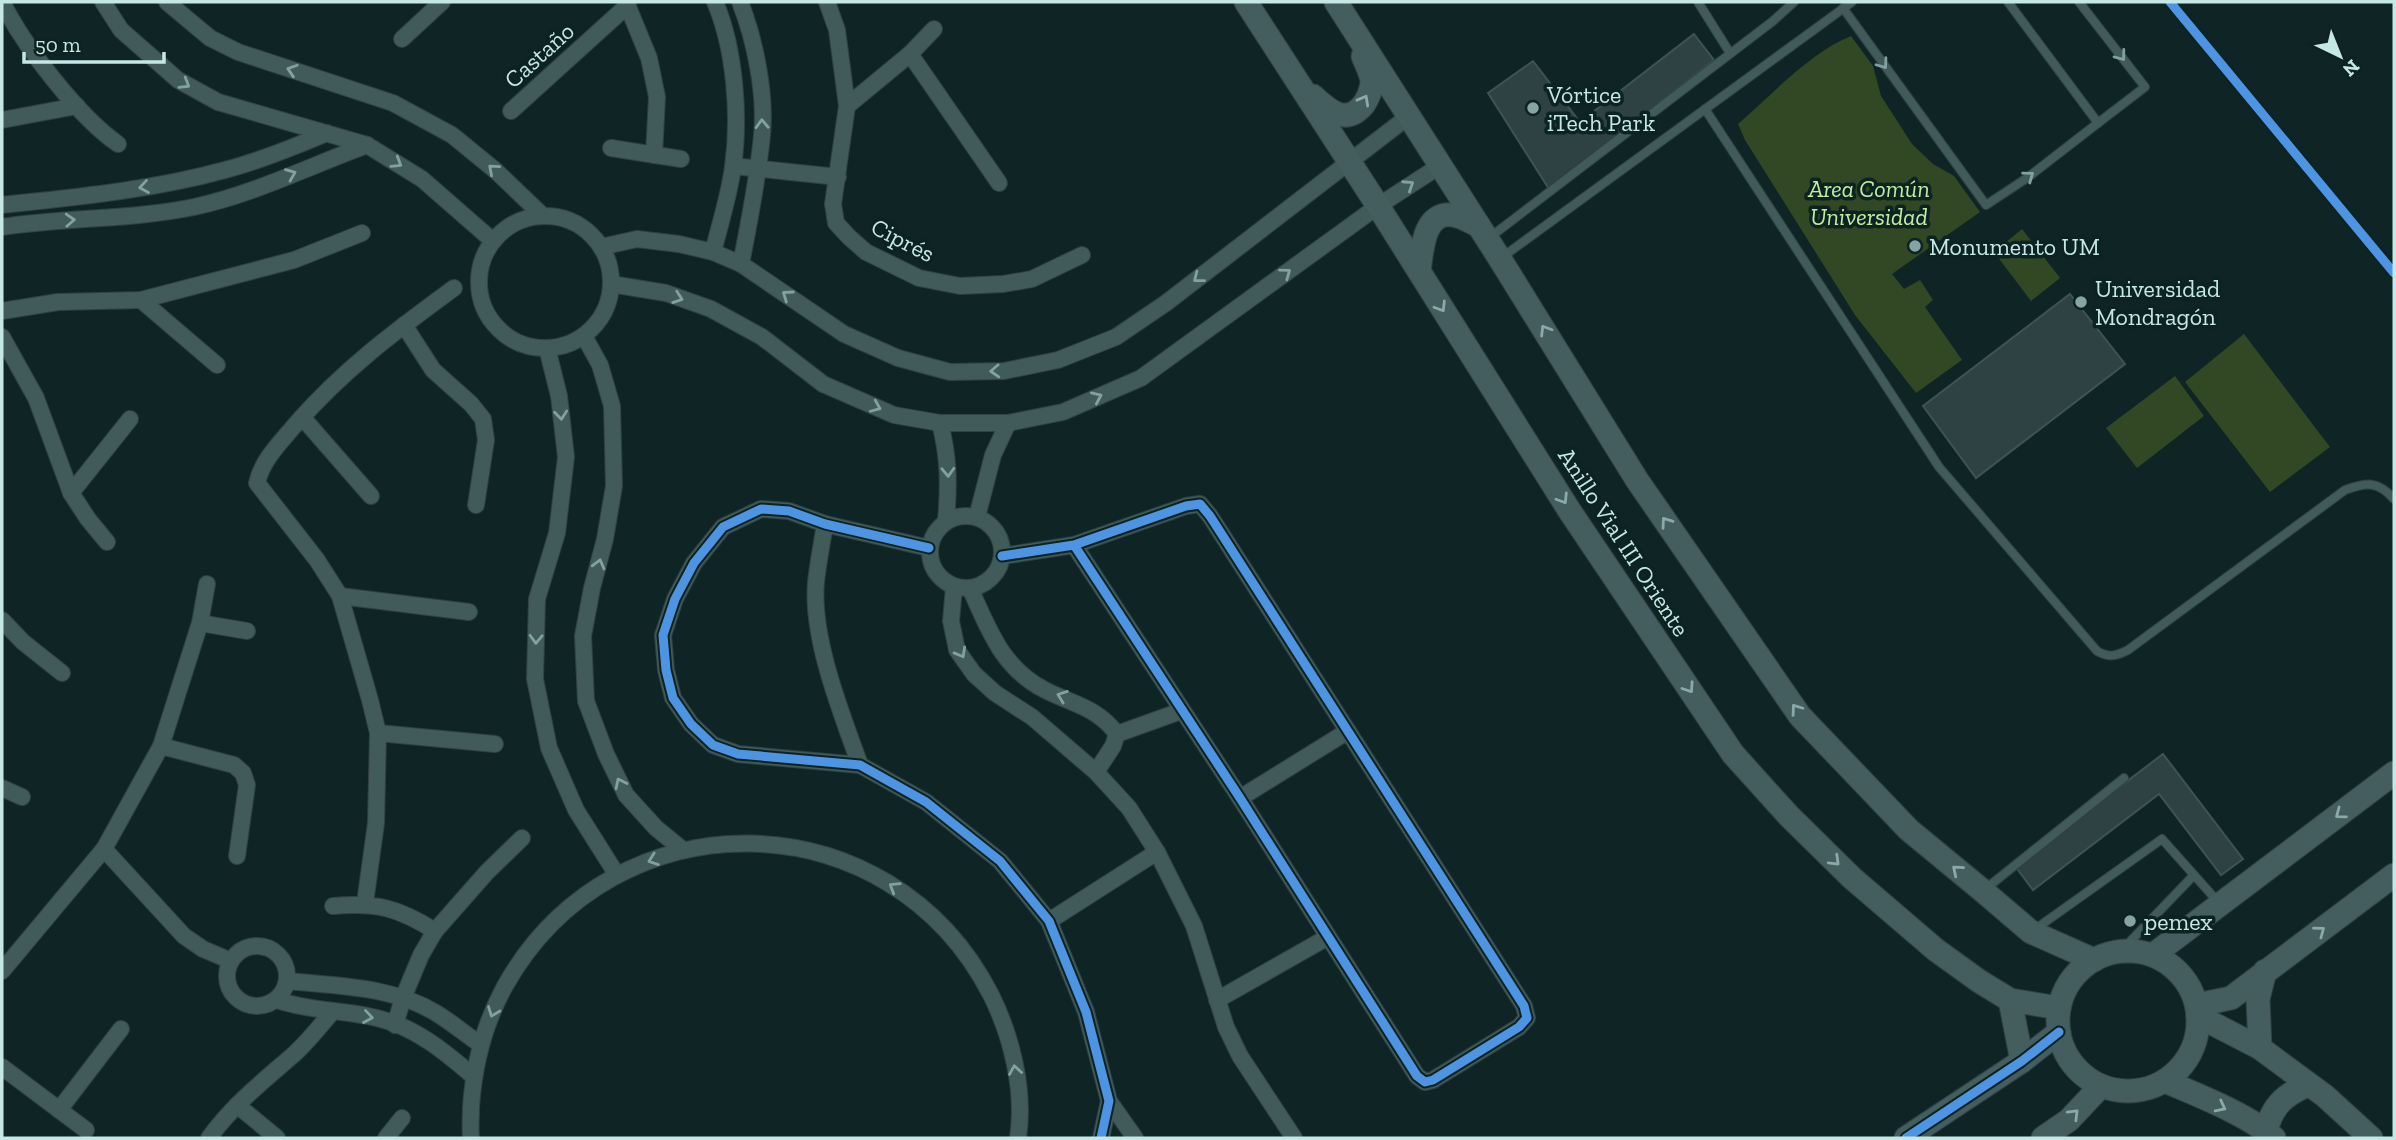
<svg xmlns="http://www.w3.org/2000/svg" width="2396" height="1140" font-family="'Zilla Slab',serif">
<rect width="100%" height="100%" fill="#0f2525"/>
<g fill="#324724">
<path d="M1851,36l22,30 8,30 31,48 21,20 21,12 26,36 -88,62 12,15 16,-9 13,20 -8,7 37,53 -46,33 -61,-78 -110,-175 -7,-16c34,-29 71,-71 113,-88z"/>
<path d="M2022,229l38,49 -29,23 -37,-49z"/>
<path d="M2244,334l86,113 -60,45 -85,-110z"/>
<path d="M2175,376l29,40 -67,52 -31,-40z"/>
</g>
<g fill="#2e4243" stroke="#3c5456" stroke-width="2">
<path d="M1694,34l20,26 -165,129 -61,-96 45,-32 47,61z"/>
<path d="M2070,294l55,70 -149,114 -53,-72z"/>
<path d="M2163,754l80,105 -22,16 -62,-81 -126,96 -18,-24z"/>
</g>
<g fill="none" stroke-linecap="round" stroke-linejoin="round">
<defs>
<g id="lane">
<path d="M1698,2l32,51"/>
<path d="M2079,2l66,85 -47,36"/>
<path d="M1843,8l143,197 41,-27 71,-55 -90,-121"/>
<path d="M1705,109l234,358 158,184c12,7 19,5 31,-1l217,-160c22,-8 33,-9 49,9"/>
<path d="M1489,238l284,-217 21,-19"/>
<path d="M1501,258l351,-256"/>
<path d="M1984,890l140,-112"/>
<path d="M2034,930l128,-91 57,64"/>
<path d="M2121,951l73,-76"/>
</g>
<g id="street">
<path d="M2,2c22,44 76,114 116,142"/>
<path d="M103,2l18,28 57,50 40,22 149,43 55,34 71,62"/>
<path d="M167,2l43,36 28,14 155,51 59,32 44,36 47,45"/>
<path d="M626,2l23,56 8,39 -3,58"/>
<path d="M740,2c15,38 26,92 22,133 -4,44 -13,87 -21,129"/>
<path d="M827,2l10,28 10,76 -14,98 3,19 13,14 17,15 53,26 41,8 43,-2 29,-5 50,-24"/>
<path d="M402,39l40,-37"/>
<path d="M910,54l89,129"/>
<path d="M847,106l63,-52 24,-25"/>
<path d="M511,111l117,-106"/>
<path d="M2,120l75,-14"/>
<path d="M611,148l70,11"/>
<path d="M733,166l105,11"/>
<path d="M2,205c75,-8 150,-15 223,-35 35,-9 69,-23 102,-37"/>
<circle cx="545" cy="282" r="66"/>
<path d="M2,227c64,-10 129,-7 192,-20 60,-13 116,-41 173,-62"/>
<path d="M601,247l36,-8 42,5 34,8 28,12 103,70 54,24 52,14 54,-1 54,-11 58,-23 50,-34 243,-187"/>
<path d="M713,252c7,-28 16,-56 20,-85 7,-51 2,-118 -18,-165"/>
<path d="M611,284l55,9 45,16 51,28 61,47 71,31 46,8h68l55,-11 78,-34 237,-172 63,-41"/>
<path d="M141,300l76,65"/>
<path d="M2,311l56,-9 83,-2 153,-40 68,-27"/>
<path d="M404,325l29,45 38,34 12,15 3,21 -10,65"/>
<path d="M584,336l16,29 12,41 2,80 -9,53 -13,49 -9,48 3,65 20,53 20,41 30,33 27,22"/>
<path d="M2,337l34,61 35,95 17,26 19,23"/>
<path d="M547,348l12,48 7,61 -9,76 -20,66 -2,80 14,69 27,62 41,65"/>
<path d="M302,417l69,79"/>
<path d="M940,423c9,35 9,62 6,98"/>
<path d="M71,493l59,-74"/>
<circle cx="966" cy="552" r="36"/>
<path d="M977,517l16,-62 15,-32"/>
<path d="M825,524c-3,19 -7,39 -9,58 -5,56 25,130 44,183"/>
<path d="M929,548l-104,-24 -36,-13 -28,-2 -38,18 -29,36 -19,36 -12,36 3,35 7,28 18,26 22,21 25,9 122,11 66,37 74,59 49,60 37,91 23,89 -8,37"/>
<path d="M1002,556l72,-11 112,-39 14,-2 10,12 314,490 3,12 -8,9 -86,53 -8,2 -8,-6 -177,-278 -166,-253"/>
<path d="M954,587l-3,34 6,29 17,24 21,19 37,24 64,55 33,36 28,44 37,74 32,101 14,29 54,82"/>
<path d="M970,588c19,42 32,80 75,102 27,14 52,17 72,44"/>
<path d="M340,596l129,16"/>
<path d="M2,620l21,22 39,31"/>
<path d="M200,623l47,8"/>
<path d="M378,733l117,11"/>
<path d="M1117,734l64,-23"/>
<path d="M161,746l73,19 9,8 4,12 -10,71"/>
<path d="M1096,772l17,-26 4,-12"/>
<path d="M2,788l20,9"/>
<path d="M1240,798l108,-67"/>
<path d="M104,849l80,87 19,13 28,12"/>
<path d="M365,903l11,-80 2,-90 -8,-33 -30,-104 -23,-36 -60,-77c5,-23 23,-40 38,-58 49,-56 99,-93 159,-137"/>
<path d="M333,906c43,-4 66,2 102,25"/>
<path d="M1049,921l108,-69"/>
<circle cx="257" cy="976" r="30"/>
<path d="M2,971l102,-122 57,-103 39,-123 7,-39"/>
<path d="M288,981c49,5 104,5 148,32 15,9 29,21 44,31"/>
<path d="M277,1000c32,11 67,10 100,18 38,9 67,33 96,58"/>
<path d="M1217,1000l111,-63"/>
<path d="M395,1025l8,-27 18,-43 14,-24 52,-59 35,-34"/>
<path d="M2,1067l84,63"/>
<path d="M1109,1101l26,37"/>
<path d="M237,1105l40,33"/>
<path d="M59,1110l62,-81"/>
<path d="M209,1138c23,-32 53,-56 83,-82 15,-13 28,-30 41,-45"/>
<path d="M386,1138l16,-20"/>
<path d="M471,1138c-1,-10 0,-21 0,-31 3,-44 13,-83 34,-121 109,-194 385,-189 486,9 21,42 34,96 27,143"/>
</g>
<g id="secondary">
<path d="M1246,2l132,204 191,304 164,244 56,62 63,62 84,72 43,31 31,19 49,8"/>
<path d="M1336,2l164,257 137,221 163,236 109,114 74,61 48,41 63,28"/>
<path d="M1313,96c16,15 33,30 51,8 4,-6 7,-14 8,-21 0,-8 -6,-19 -9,-27"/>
<path d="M1419,271c3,-20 4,-60 34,-56 8,1 18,7 26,11"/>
<circle cx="2128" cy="1021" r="70"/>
<path d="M2153,955l241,-182"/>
<path d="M2010,1000l12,61"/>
<path d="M2197,1005l34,-7 163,-123"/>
<path d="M2198,1016l62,32 65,48 46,42"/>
<path d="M2260,1048l-2,-49 7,-28"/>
<path d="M2165,1081c32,14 84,34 109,57"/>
<path d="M2266,1131c6,-25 19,-37 42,-46"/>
<path d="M1906,1138l116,-77 37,-29"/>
<path d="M2043,1138l26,-18 32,-34"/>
</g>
</defs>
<use href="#lane" stroke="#304241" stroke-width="10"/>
<use href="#street" stroke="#304241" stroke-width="18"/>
<use href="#secondary" stroke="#304241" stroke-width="25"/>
<use href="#lane" stroke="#405b59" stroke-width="8"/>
<use href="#street" stroke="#405b59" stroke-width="16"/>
<use href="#secondary" stroke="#445d5f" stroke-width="23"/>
<defs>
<g id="cycleway">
<path d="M2170,2l224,271"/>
<path d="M929,548l-104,-24 -36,-13 -28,-2 -38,18 -29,36 -19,36 -12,36 3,35 7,28 18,26 22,21 25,9 122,11 66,37 74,59 49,60 37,91 23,89 -8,37"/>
<path d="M1002,556l72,-11 112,-39 14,-2 10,12 314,490 3,12 -8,9 -86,53 -8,2 -8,-6 -177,-278 -166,-253"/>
<path d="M1906,1138l116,-77 37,-29"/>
</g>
</defs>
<use href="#cycleway" stroke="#0c2322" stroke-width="13"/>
<use href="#cycleway" stroke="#4d94e3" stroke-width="9"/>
</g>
<defs><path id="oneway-chevron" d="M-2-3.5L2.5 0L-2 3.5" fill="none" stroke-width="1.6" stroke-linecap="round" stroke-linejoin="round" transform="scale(1.75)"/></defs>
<g stroke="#82a2a0">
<use href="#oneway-chevron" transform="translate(2121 56) rotate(53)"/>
<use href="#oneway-chevron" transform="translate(1883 64) rotate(54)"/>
<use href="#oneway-chevron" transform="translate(292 70) rotate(-162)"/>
<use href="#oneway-chevron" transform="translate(185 84) rotate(31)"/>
<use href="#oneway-chevron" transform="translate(762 124) rotate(-92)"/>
<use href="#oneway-chevron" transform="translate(397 163) rotate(32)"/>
<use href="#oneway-chevron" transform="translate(493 169) rotate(-139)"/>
<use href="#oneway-chevron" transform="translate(291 174) rotate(-22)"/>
<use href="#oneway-chevron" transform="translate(2029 176) rotate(-36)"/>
<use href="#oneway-chevron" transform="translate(1409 185) rotate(-33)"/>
<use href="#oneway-chevron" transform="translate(144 187) rotate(171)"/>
<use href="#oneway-chevron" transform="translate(70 220) rotate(-3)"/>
<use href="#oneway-chevron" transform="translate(1286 273) rotate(-36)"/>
<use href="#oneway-chevron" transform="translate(1198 278) rotate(142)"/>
<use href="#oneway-chevron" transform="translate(787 295) rotate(-145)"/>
<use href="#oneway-chevron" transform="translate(678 298) rotate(19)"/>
<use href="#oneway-chevron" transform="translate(995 371) rotate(177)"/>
<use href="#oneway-chevron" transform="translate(1097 397) rotate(-24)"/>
<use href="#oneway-chevron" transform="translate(876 407) rotate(23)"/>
<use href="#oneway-chevron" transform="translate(561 415) rotate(84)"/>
<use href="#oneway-chevron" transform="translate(948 472) rotate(88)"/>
<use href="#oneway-chevron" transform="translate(599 564) rotate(-75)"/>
<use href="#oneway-chevron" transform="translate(536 639) rotate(92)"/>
<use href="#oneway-chevron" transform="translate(961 653) rotate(61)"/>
<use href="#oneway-chevron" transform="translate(1062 696) rotate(-160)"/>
<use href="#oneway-chevron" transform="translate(620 783) rotate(-116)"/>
<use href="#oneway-chevron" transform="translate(653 860) rotate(160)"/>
<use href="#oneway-chevron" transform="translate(894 887) rotate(-148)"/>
<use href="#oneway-chevron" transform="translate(493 1012) rotate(111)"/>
<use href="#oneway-chevron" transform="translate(368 1017) rotate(9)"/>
<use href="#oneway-chevron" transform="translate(1015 1070) rotate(-99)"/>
</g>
<g stroke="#8ba9a9">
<use href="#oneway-chevron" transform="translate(1364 100) rotate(-61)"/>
<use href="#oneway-chevron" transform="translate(1441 307) rotate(58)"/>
<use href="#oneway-chevron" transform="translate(1545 330) rotate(-122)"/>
<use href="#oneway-chevron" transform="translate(1563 499) rotate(58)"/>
<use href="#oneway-chevron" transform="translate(1666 522) rotate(-125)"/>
<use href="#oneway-chevron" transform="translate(1689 688) rotate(56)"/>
<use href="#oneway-chevron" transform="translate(1796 709) rotate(-126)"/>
<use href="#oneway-chevron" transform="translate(2340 814) rotate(143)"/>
<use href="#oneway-chevron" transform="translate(1835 861) rotate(44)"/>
<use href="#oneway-chevron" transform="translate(1957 870) rotate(-140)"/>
<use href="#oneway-chevron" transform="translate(2320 931) rotate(-37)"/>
<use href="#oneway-chevron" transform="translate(2221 1107) rotate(27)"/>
<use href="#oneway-chevron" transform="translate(2074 1114) rotate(-45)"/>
</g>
<g fill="#85a4a2" stroke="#0c2322" stroke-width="2.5">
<circle cx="1533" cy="108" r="7"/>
<circle cx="1915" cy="246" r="7"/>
<circle cx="2081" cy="302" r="7"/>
<circle cx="2130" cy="921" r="7"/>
</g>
<g text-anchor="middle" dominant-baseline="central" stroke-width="7" stroke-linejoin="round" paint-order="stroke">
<g font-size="24" fill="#c5e8e6" stroke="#0c2322">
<text transform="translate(539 55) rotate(-42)">Castaño</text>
<text transform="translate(903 240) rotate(27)">Ciprés</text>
<text transform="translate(1624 542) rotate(57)">Anillo Vial III Oriente</text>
</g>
<g font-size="24" fill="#c5e8e6" stroke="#0c2322" text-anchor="start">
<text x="1547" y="94">Vórtice<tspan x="1547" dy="28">iTech Park</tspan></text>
<text x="1929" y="246">Monumento UM</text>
<text x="2095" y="288">Universidad<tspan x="2095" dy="28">Mondragón</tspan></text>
<text x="2144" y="921">pemex</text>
</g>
<g font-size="24" font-style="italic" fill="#c4ed9f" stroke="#0c2322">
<text x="1869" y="188">Area Común<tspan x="1869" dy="28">Universidad</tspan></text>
</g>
</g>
<rect width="2396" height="1140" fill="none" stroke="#c5e8e6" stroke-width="7"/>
<g transform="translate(2340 56) rotate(137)" stroke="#0c2322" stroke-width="5" paint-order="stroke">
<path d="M0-5L12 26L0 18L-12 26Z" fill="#c5e8e6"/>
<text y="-10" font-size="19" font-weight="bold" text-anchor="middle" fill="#c5e8e6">N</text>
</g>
<path d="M24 52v10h140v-10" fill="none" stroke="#c5e8e6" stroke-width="3.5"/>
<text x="35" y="52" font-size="21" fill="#c5e8e6" stroke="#0c2322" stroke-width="5" paint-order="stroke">50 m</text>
</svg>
